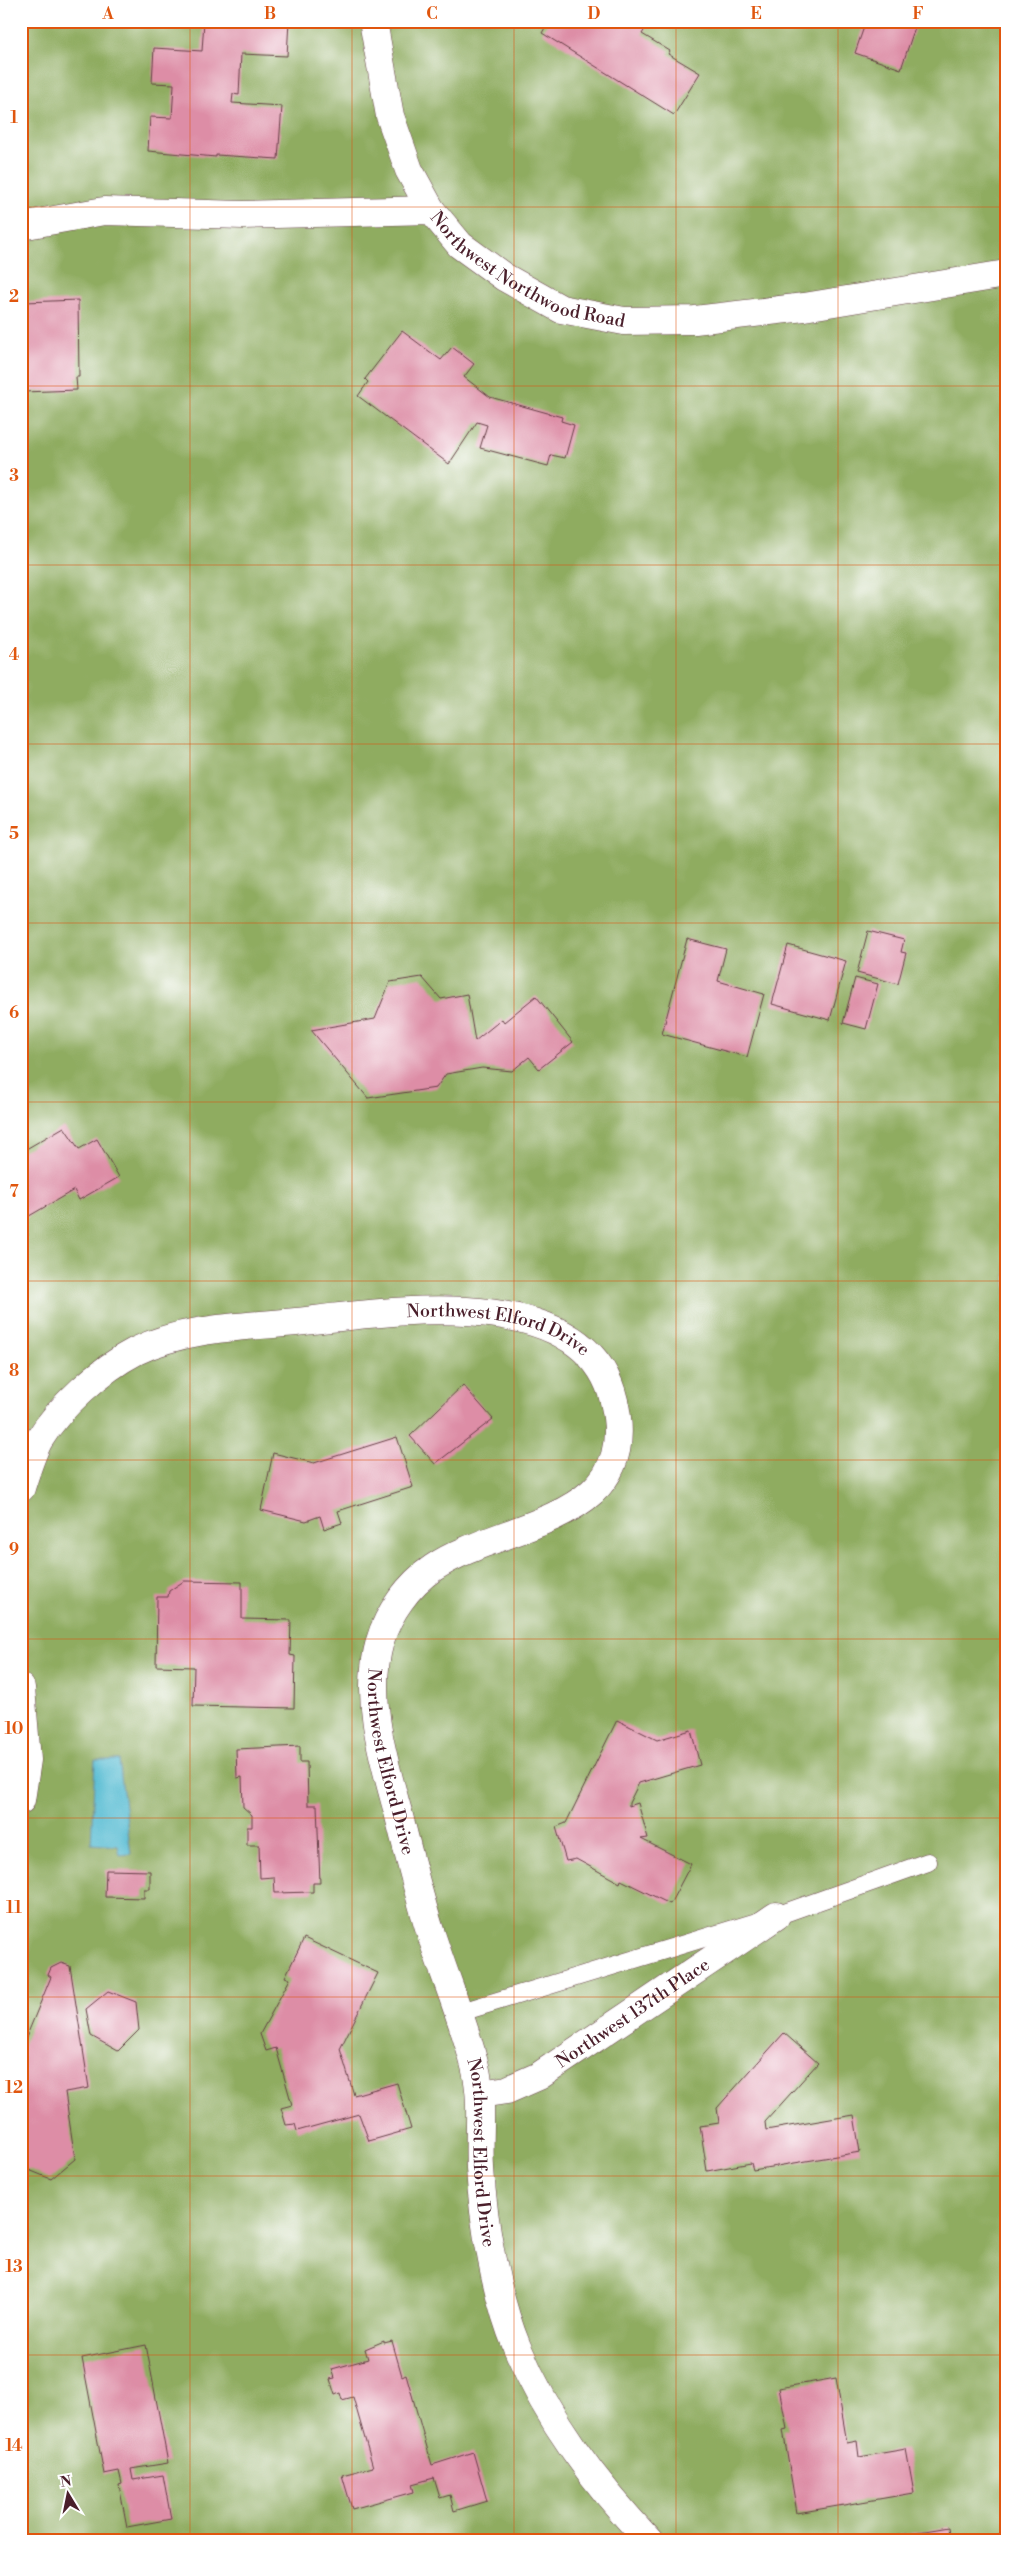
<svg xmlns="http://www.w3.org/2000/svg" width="1027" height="2562" font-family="'Libre Bodoni',serif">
<rect width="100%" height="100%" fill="#fff"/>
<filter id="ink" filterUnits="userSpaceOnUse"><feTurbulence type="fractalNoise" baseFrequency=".02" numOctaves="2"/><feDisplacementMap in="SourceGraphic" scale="10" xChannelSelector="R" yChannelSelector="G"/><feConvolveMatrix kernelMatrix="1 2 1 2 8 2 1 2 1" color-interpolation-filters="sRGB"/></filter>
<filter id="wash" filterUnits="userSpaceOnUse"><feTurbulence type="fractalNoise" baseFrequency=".0096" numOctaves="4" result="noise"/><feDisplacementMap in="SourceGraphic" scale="20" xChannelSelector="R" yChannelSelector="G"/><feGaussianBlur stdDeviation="1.12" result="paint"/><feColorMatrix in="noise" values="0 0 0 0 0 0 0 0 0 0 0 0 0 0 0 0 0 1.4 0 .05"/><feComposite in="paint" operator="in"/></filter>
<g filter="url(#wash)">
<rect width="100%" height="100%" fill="#f6e7d3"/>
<rect fill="#8fac60" stroke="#6c6646" x="21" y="21" width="985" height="2520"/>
<path fill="#54bbd2" stroke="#4f6d7e" d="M95,1760h24l12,94 -11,1 -2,-9 -27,-2z"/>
<g id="blocks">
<g fill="#dd8da6">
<path d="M204,21h85l-2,35 -46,-2 -2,41 -6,-1 -1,9 50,3 -4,53 -62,-4v2l-68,-6 2,-34 22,1 2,-34 -22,-1 2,-35 48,3z"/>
<path d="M549,21h101l-8,13 28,17 -2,3 32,19 -26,42 -132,-82z"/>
<path d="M866,21h51l-16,48 -46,-16z"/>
<path d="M78,300l1,77h-3l1,13 -54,2 -2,-79h4v-11z"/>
<path d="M402,331l39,29 11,-13 22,17 -10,13 26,20 72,20 -1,4 13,4 -9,33 -14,-3 -3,11 -68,-18 7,-23 -10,-3 -28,42 -91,-68 10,-14 -3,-3z"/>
<path d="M868,931l36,9 -3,12 5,1 -8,31 -41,-11z"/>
<path d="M687,939l39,10 -8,32 46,13 -17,63 -85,-23z"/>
<path d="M788,945l58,16 -16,59 -58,-16z"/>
<path d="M422,977l19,22 26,-5 8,47 27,-22 2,3 32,-26 37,46 -34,27 -10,-12 -17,14 -30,-3 -36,6 -10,14 -68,10 -57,-68 64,-11 15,-37z"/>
<path d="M855,978l23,6 -12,45 -23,-6z"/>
<path d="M64,1127l15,22 18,-10 22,38 -40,23 -5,-10 -50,29 -1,-3 -2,1v-65z"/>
<path d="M463,1385l30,34 -58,45 -25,-28z"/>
<path d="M397,1437l16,50 -75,24 4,12 -18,6 -4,-13 -14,5 -45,-11 12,-57 41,10z"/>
<path d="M184,1581l58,1v37l49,1 -1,35 5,1 -1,52 -101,-2 1,-39 -38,-1 1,-69h11l1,-6z"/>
<path d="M617,1720l40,20 34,-10 9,35 -61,18 -10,20v3l9,-3 10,35 -7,1 50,25 -21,40 -49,-24 -1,3 -44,-24 -10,2 -10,-34 10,-4z"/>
<path d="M300,1746v16h7l1,43h9l3,78h-7v9l-38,1 -1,-16 -14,1 -1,-33h-12v-18h5v-12l-9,-8 -1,-30 -5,1 -1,-29z"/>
<path d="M106,1870l44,1v18h-6v9l-39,-1z"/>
<path d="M304,1938l74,35 -38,76 14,46 43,-12 14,46 -42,12 -10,-27 -62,17 -2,-7 -9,1 -5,-17 11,-3 -16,-57 -10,3 -6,-17 30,-55 -5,-2z"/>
<path d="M61,1963l9,3 19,122 -24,4 10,67 -24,20 -27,-11 -3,-26v-92l30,-73 -3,-2 3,-7z"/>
<path d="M108,1991l28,11 3,28 -21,21 -27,-15 -5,-27z"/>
<path d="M784,2033l34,30 -53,59 1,8 88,-15 6,37 -107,18 -2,-7 -44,8 -7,-45 19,-3 -2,-15z"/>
<path d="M384,2341v2l8,-2 10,35 4,-2 26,91 41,-13 14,49 -33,10 -4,-16 -10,3 -6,-20 -22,6 2,8 -62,17 -10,-34 31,-8 -20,-70 -11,3 -2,-7 -5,2 -5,-16 5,-1 -3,-9 36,-10 -3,-10z"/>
<path d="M146,2345l22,118 -37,6 2,11 30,-5 8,44 -44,8 -8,-42 3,-1 -3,-13 -15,3 -22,-116z"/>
<path d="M836,2378l11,65 10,-2 2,16 47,-8 8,44 -117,20 -14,-83 4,-1 -8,-41z"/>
<path d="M949,2527l2,14h-61l-1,-4z"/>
<path d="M1006,2533v8h-38l-1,-1z"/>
</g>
</g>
</g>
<g filter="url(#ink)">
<use href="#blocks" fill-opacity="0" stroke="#643d44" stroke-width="1"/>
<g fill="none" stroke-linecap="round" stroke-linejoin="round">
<defs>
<path id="service" d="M458,2013l318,-97 152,-54"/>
<g id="minor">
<path d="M373,21l17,95 19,54 22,40"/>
<path id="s1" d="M21,226l83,-15 139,4 188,-5 29,35 44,32 57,32 63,12 71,-1 109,-13 202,-33"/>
<path id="s2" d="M21,1488c5,-16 10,-33 18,-48 20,-33 62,-71 97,-89 49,-24 108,-24 160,-29 91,-10 290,-43 318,79 29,123 -110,119 -181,167 -24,16 -45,45 -53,73 -16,56 3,117 18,171 11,43 21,86 35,128 14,42 31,83 42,126 9,36 3,66 5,102 3,54 16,129 37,179 31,74 78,136 132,194"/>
<path d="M21,1688l6,72 -6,40"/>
<path id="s3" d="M480,2094l27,-4 32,-14 237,-160"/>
</g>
</defs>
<use href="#service" stroke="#643d44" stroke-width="19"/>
<use href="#minor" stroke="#643d44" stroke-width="29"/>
<use href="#service" stroke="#fff" stroke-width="18"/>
<use href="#minor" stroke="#fff" stroke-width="28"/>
</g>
</g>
<path fill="none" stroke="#e0560e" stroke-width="1" stroke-opacity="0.55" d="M190,21v2520M352,21v2520M514,21v2520M676,21v2520M838,21v2520M21,207h985M21,386h985M21,565h985M21,744h985M21,923h985M21,1102h985M21,1281h985M21,1460h985M21,1639h985M21,1818h985M21,1997h985M21,2176h985M21,2355h985"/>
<g text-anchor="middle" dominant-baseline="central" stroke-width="4.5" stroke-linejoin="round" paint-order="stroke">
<g font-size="18" fill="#4a1f2b" stroke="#fff">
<text stroke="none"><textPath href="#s1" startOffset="529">Northwest Northwood Road</textPath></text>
<text stroke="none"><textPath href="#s2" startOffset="554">Northwest Elford Drive</textPath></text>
<text stroke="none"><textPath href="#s2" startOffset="1196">Northwest Elford Drive</textPath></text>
<text stroke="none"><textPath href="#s3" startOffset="175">Northwest 137th Place</textPath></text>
<text stroke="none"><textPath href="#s2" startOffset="1600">Northwest Elford Drive</textPath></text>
</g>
</g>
<rect width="1027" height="2562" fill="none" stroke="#fff" stroke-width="55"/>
<g transform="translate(68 2494) rotate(350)" stroke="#ffffff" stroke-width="4" paint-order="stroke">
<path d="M0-4L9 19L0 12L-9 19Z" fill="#4a1f2b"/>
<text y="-8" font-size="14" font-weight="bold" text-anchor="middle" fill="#4a1f2b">N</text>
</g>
<rect x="28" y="28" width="972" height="2506" fill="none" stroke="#e0560e" stroke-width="2"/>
<g font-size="16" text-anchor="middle" font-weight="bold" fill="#e0560e">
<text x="108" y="19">A</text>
<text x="270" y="19">B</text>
<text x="432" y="19">C</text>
<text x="594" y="19">D</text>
<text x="756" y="19">E</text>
<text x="918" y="19">F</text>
<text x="14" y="123">1</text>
<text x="14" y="302">2</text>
<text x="14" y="481">3</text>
<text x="14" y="660">4</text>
<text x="14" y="839">5</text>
<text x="14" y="1018">6</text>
<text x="14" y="1197">7</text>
<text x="14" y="1376">8</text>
<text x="14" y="1555">9</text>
<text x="14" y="1734">10</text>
<text x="14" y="1913">11</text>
<text x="14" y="2093">12</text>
<text x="14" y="2272">13</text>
<text x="14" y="2451">14</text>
</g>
</svg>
